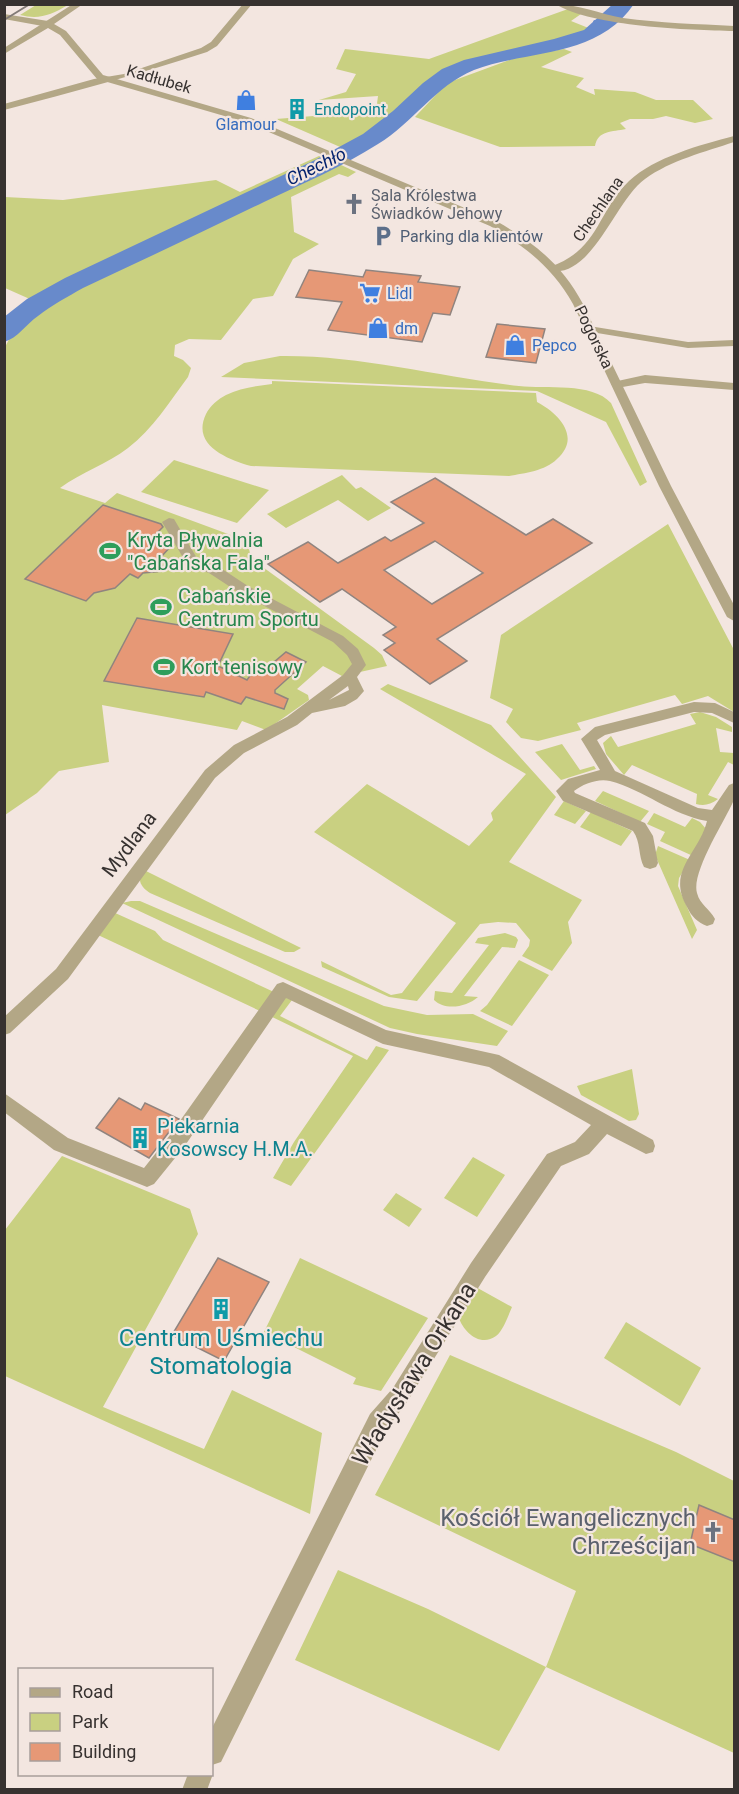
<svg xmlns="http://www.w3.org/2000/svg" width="739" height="1794" font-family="Roboto,sans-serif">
<rect width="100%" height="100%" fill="#f3e6e0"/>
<g fill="#c9d081">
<path d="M36,5v-1l32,1c-17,10 -29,15 -48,10z"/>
<path d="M568,9l13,5 -10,7 20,8 -29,12 -79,18 -40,14 -70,62 -26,15 -71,-31 100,-8 2,-15 -59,4 27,-8 10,-18 -20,-5 9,-20 84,10z"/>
<path d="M564,49l8,3 -31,15 43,11 -8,9 19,8 -1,-6 41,3 21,8h37l20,19 -18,4 -29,-7 -13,3h-23l-10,4 6,6c-14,3 -28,1 -31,17l-95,1 -85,-30 32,-34 73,-27z"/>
<path d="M319,156l7,3 -268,125 -26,16 -27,-12v-91l58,3 153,-20 24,12z"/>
<path d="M339,164l17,8 -8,5 -9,-3 -48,23 3,35 25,12 -26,15 -20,37 -20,3 -32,41 -32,-1 -14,6 -1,11 9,4 8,8 -3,9c-18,24 -35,52 -60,71 -21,16 -46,24 -68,40l45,15 12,-10 130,48 3,12 10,12 114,83 8,7 5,11 -45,10 -19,-10 -26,23 11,6 1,5 -43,30 -24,-9 -5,9 -135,-25 7,57 -50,9 -22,22 -32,22v-468l9,-17 38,-30z"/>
<path d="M280,356c80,-1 160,21 239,30 27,3 73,-4 92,17l36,79 -7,4 -34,-64 -69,-31 -316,-14 23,-14z"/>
<path d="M272,381l264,12 1,9c21,11 45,35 20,57 -12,12 -32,14 -48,17l-258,-10c-24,-7 -60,-21 -45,-52 4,-8 12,-15 20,-19 14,-7 30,-9 46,-11z"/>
<path d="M174,460l95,30 -32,33 -96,-31z"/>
<path d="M342,475l14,14 5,-2 30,21 -23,13 -30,-21 -52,28 -19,-14z"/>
<path d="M668,524l66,126v62l-26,-16 -26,8 -7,-9 -98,28 4,7 -43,11 -17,-3 -15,-16 7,-13 -23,-11 11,-63z"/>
<path d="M388,684l103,41 65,72 -47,65 73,38 -14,22 4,21 -20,28 -30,-15 7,-10 1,-6 -14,-17 -18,-1 -18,2 -63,77 -28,-4 -67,-30 -1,-6 70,34 11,-2 54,-70 -142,-91 53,-48 102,62 24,-26 -2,-7 35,-39 -146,-85z"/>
<path d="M700,712l16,5 16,10v5l-16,-4 4,24 14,1v12l-6,-3 -20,33 10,4c-8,6 -14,7 -22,5l1,-10 -65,-29 -8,10 -18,-21 -3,-11 8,-7 7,11 78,-23 -6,-10z"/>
<path d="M562,744l18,26 14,-4 2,3 -35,11 -26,-28z"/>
<path d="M603,791l46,20 -9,11 -45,-21z"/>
<path d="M564,801l22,10 -11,13 -21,-9z"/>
<path d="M591,812l41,19 -11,15 -41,-19z"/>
<path d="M654,813l31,14 7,-9 8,4 7,8 -14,26 -33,-15 5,-9 -18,-8z"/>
<path d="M658,846l32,14 -11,18 -1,8 19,44 -5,9 -37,-84z"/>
<path d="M144,870l157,78 -7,4h-9l-135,-59c-9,-6 -14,-13 -6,-23z"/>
<path d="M131,901h9l244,105 43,9 46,-1 35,17 -11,15 -80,-12 -27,-6 -268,-125z"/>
<path d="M113,912l42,19 8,9 111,52 -14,19 -162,-76z"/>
<path d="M505,933l11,4 2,3 -3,8 -13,-1 -38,49 14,1c-11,10 -33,14 -44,3l1,-9 17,2 37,-48 -14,-2 3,-5z"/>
<path d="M519,960l30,15 -37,51 -32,-15 7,-6z"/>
<path d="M282,996l10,4 -12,16 87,44 9,-14 13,4 -98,136 -18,-8 21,-36 59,-86 -85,-41z"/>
<path d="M632,1069l7,45 -3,6 -7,1 -48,-26 -4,-9z"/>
<path d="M62,1156l128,53 8,25 -95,173 101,42 28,-59 90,43 -12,81 -305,-138v-146z"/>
<path d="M473,1157l32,18 -28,42 -33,-19z"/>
<path d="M396,1193l26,16 -13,18 -26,-17z"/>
<path d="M300,1258l128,60 -47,73 -28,-7 3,-6 -92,-46z"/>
<path d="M474,1286l38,21c-4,9 -9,24 -16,29 -16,12 -33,-5 -37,-18z"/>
<path d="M626,1322l75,46 -21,38 -76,-48z"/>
<path d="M450,1355l226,97 58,29v272l-188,-86 -47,84 -204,-91 43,-90 90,39 118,58 30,-76 -201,-96z"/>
</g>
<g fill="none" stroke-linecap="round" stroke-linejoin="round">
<path stroke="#688acb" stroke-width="4" d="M595,22l7,4"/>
<path fill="#688acb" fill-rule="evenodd" d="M613,4h21c-38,55 -105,45 -160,66 -39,16 -61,53 -96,74 -36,23 -76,40 -114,58 -60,29 -121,58 -181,86 -16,9 -31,17 -45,28 -12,8 -20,22 -34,26v-25l23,-18 38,-21 250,-118 48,-26 30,-23 30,-28 19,-14 22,-9 90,-21 30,-9z"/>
</g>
<g fill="#e69876" stroke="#90847f" stroke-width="1.5" fill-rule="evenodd">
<path d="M309,270l54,7 3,-7 55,6 -3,6 42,5 -10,28 -17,-2 -11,29 -94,-12 14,-28 -46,-5z"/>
<path d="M497,324l48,5 -9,34 -50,-6z"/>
<path d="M435,478l91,57 27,-16 39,24 -155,96 30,22 -37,23 -46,-34 11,-7 -12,-8 13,-8 -54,-38 -22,13 -52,-38 40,-22 30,21 47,-26 6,4 33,-18 -33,-21zM435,541l48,32 -51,31 -48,-34z"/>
<path d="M103,505l58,19 2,3 -11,11 20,7 -12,13 3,13 -20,2 -5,5 -8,-4 -15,14 -21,5 -8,8 -61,-22z"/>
<path d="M137,618l96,16 -15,32 29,14 7,-10 7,3 25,-21 20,10 -31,28v3l13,6 -4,10 -38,-12 -5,7 -35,-12 -2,5 -100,-16z"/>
<path d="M119,1098l22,12 4,-7 34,16 -30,39 -53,-30z"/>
<path d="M218,1258l51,24 -45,79 -52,-26z"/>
<path d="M699,1505l36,15v42l-45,-18z"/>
</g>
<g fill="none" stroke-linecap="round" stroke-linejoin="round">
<g fill="#b3a786" fill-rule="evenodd">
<path d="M243,4h9l-35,42 -10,6c-67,22 -134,40 -203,58v-6l90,-25 30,-5 77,-26 10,-6z"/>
<path d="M555,4c23,0 45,10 68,14 37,5 74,6 111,8v5c-45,-1 -140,-4 -179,-27z"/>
<path d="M4,14l44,7 4,3 -4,3 -44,-8z"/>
<path d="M734,136v6c-29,10 -63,18 -89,37 -30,21 -52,99 -95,92v-4c50,-18 46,-54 79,-86 26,-24 71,-36 105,-45z"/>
<path d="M589,326l99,16 46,-2v6l-46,2 -103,-17 -2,-2z"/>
<path d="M645,375l89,8v7l-89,-7 -28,5 -6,-4 2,-2z"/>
<path d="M169,518l5,1 24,41 21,7 29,19 95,50 15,13 8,16 -9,12 7,14 -7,8 -12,7 -33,7 -15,12 -53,28 -29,25 -147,201 -58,54 -6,2v-18l52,-48 149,-199 29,-25 53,-28 56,-42 9,-11 -5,-9 -14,-13 -95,-50 -29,-19 -21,-7 -26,-44zM348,686l1,4 -20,10z"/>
<path d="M694,702l21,1 19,9v11l-22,-10 -18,-1 -89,23 -8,5 18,31 83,37 14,2 17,-25 5,-2c0,6 2,14 -1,19 -9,20 -42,71 -36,91 3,12 13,16 18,26l-2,5 -6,2c-10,-4 -15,-9 -20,-19 -21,-37 12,-53 20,-86 -35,-6 -63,-31 -97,-40 -12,-3 -27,3 -36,10l1,2 70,30 8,13 5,27 -2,4 -6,2 -6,-2c-6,-11 -3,-25 -11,-36l-70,-30 -7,-10 12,-12 32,-9 -19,-31 14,-12z"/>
<path d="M283,982l103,48 113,25 154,85 2,6 -2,6 -7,2 -39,-20 -18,20 -28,12 -76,111 -78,125 -21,28 -165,332 -9,3v-37l158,-314 23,-26 78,-125 76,-109 28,-12 16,-17 -102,-58 -106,-23 -97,-46 -102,149 -30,37 -7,3 -93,-37 -50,-38v-19l64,45 76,30 26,-33 107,-151z"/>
<path d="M212,1770l1,4 -6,16h-25l6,-16h24z"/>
</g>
<path fill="#b3a786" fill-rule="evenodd" d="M73,4h10l-29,20 12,7 37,44 148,43 247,104c38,22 64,43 85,82l88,182 63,119v16l-7,-4 -68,-131 -86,-182c-20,-36 -48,-58 -83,-78l-245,-104 -148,-43 -37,-44 -12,-7 -44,26v-6z"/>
<path stroke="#837b77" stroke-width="2" d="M4,20l26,-16"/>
</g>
<defs>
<symbol id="shop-bare" viewBox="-9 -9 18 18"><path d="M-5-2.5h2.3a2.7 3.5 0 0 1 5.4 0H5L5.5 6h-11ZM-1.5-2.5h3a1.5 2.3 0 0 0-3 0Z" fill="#3f7fe0" stroke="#f3e6e0" stroke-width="2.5" paint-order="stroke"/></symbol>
<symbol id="building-bare" viewBox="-9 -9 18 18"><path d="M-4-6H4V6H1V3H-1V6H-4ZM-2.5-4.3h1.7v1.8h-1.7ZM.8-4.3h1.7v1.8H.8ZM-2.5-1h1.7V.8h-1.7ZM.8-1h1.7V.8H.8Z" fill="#0f9aa8" stroke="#f3e6e0" stroke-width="2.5" paint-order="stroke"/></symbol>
<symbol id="church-bare" viewBox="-9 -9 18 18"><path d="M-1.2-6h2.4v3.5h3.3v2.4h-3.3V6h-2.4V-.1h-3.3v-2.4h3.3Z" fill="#6b7280" stroke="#f3e6e0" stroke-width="2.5" paint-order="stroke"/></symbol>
<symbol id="parking-bare" viewBox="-9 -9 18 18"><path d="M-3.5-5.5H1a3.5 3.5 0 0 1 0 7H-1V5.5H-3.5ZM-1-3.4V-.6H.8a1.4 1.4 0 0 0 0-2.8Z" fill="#5c6f8a" stroke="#f3e6e0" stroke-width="2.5" paint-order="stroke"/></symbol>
<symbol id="supermarket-bare" viewBox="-9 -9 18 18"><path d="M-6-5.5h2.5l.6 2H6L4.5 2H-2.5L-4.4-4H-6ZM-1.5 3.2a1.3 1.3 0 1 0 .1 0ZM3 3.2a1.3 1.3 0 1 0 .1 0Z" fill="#3f7fe0" stroke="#f3e6e0" stroke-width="2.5" paint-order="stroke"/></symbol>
<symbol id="stadium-bare" viewBox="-9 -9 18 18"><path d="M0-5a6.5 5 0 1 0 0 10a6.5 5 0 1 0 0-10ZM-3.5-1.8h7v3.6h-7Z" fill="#2e9e5b" stroke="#f3e6e0" stroke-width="2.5" paint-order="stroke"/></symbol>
</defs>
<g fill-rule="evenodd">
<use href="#shop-bare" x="231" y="85" width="30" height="30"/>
<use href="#building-bare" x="282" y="94" width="30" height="30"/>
<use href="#church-bare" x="339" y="189" width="30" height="30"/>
<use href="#parking-bare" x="368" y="221" width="30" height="30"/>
<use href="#supermarket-bare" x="355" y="278" width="30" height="30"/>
<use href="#shop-bare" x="363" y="313" width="30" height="30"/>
<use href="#shop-bare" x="500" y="330" width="30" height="30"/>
<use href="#stadium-bare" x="95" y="536" width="30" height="30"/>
<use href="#stadium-bare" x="146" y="592" width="30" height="30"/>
<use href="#stadium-bare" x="149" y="652" width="30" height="30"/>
<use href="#building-bare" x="125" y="1123" width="30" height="30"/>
<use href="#building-bare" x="206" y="1294" width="30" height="30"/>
<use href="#church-bare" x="698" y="1517" width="30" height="30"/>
</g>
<g text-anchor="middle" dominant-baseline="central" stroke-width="4.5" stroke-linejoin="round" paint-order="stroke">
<g font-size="16" fill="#373230" stroke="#f3e6e0">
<text transform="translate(159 79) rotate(16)">Kadłubek</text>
<text transform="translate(598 209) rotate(-55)">Chechlana</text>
<text transform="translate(594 337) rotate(64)">Pogorska</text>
</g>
<g font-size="16" fill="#0d838f" stroke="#f3e6e0" text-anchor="start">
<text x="314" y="109">Endopoint</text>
</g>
<g font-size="16" fill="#366cbe" stroke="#f3e6e0" text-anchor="start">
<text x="246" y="124" text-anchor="middle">Glamour</text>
<text x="387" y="293">Lidl</text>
<text x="395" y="328">dm</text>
<text x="532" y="345">Pepco</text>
</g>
<g font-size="16" fill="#5b616d" stroke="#f3e6e0" text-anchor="start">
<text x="371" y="195">Sala Królestwa<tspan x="371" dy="18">Świadków Jehowy</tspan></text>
</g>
<g font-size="16" fill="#4e5e75" stroke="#f3e6e0" text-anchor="start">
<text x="400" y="236">Parking dla klientów</text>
</g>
<g font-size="18" font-style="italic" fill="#02216d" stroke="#f3e6e0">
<text transform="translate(316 166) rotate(-26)">Chechło</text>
</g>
<g font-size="20" fill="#27864d" stroke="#f3e6e0" text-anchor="start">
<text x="127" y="540">Kryta Pływalnia<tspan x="127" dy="23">"Cabańska Fala"</tspan></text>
<text x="178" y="596">Cabańskie<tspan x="178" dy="23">Centrum Sportu</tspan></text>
<text x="181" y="667">Kort tenisowy</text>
</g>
<g font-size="20" fill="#373230" stroke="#f3e6e0">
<text transform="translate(129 844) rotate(-53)">Mydlana</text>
</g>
<g font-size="20" fill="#0d838f" stroke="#f3e6e0" text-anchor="start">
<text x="157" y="1126">Piekarnia<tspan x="157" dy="23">Kosowscy H.M.A.</tspan></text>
</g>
<g font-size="24" fill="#0d838f" stroke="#f3e6e0">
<text x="221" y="1338">Centrum Uśmiechu<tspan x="221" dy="28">Stomatologia</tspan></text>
</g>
<g font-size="24" fill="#373230" stroke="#f3e6e0">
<text transform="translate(414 1374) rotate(-58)">Władysława Orkana</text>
</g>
<g font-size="24" fill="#5b616d" stroke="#f3e6e0" text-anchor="end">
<text x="696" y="1518">Kościół Ewangelicznych<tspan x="696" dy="28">Chrześcijan</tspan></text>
</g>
</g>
<rect width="739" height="1794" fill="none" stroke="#373230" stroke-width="12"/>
<rect x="18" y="1668" width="195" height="108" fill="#f3e6e0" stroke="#a89e9a" stroke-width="1.5"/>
<rect x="30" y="1688" width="30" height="9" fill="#b3a786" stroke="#a89e9a" stroke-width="1.5"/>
<text x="72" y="1698" font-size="18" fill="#373230">Road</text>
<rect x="30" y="1713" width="30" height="18" fill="#c9d081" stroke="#a89e9a" stroke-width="1.5"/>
<text x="72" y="1728" font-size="18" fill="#373230">Park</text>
<rect x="30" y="1743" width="30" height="18" fill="#e69876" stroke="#a89e9a" stroke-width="1.5"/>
<text x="72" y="1758" font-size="18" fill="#373230">Building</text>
</svg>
